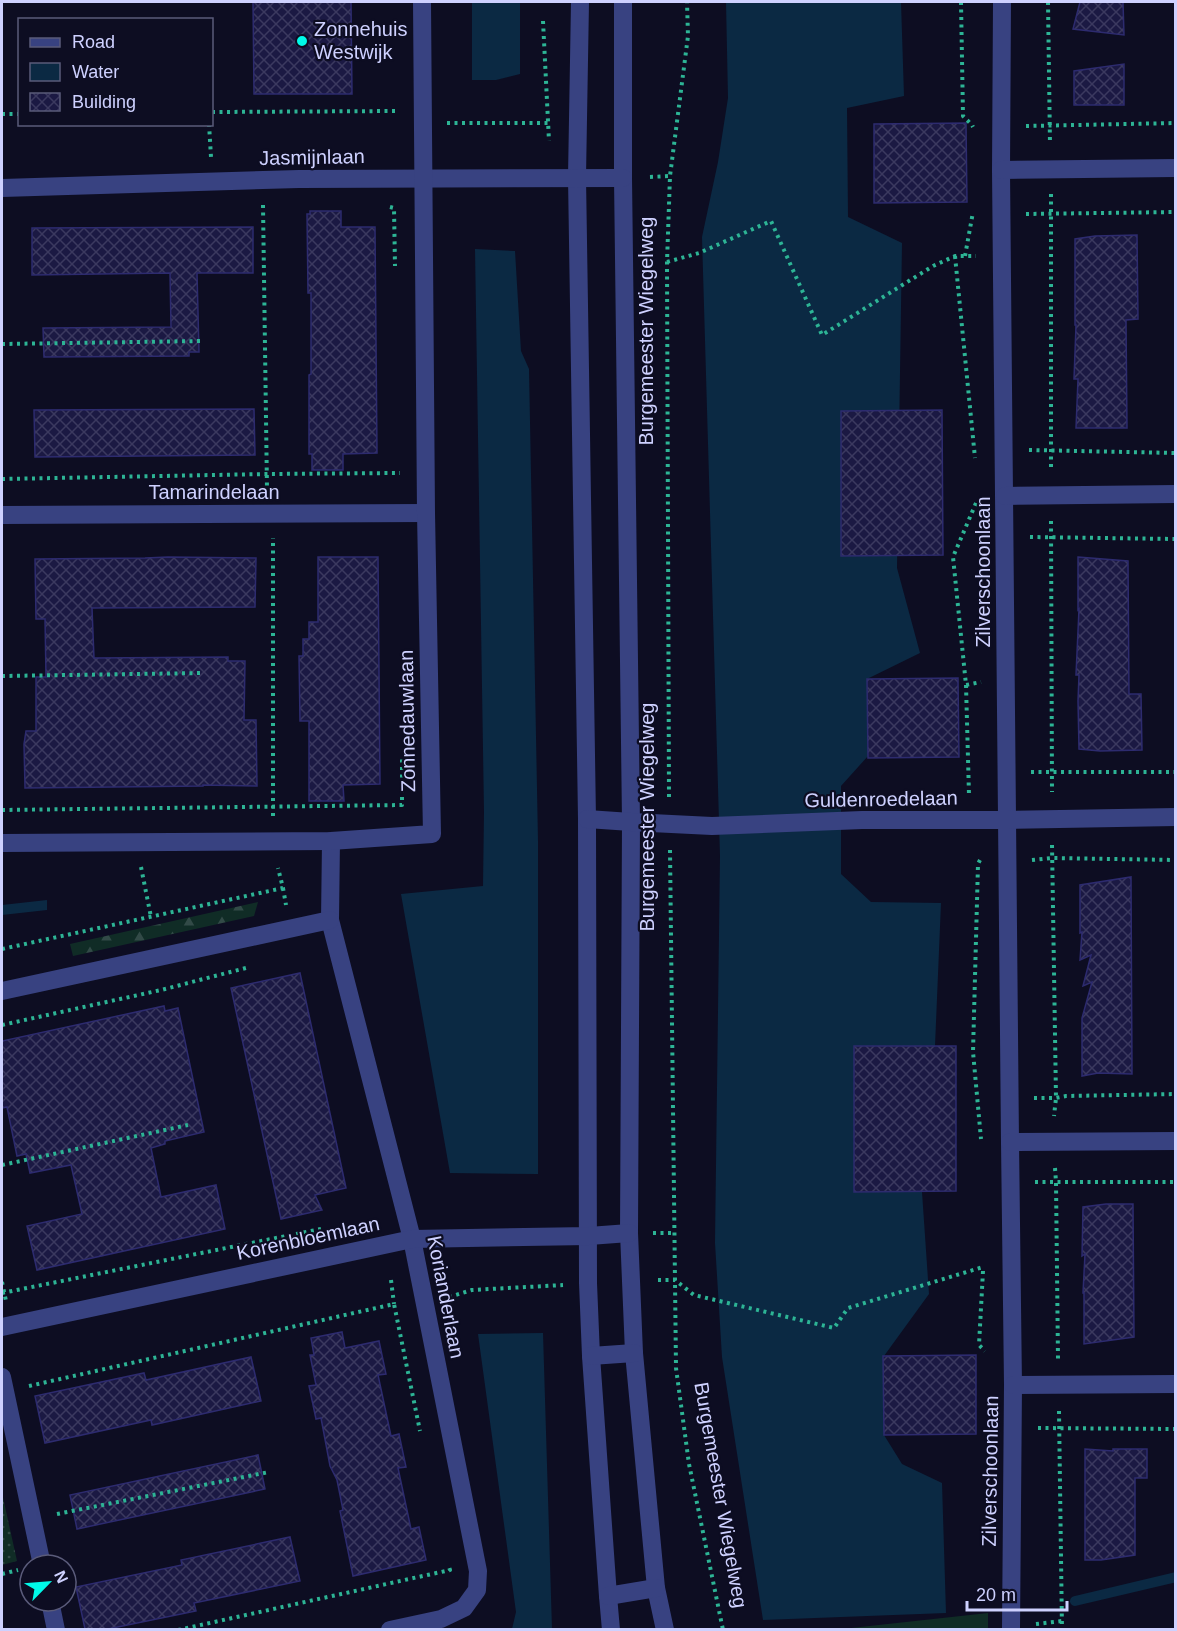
<svg xmlns="http://www.w3.org/2000/svg" width="1177" height="1631" font-family="Helvetica,sans-serif">
<defs>
<pattern id="forest-firs" width="22" height="20" patternUnits="userSpaceOnUse" patternTransform="scale(1.5)"><rect width="22" height="20" fill="#102c26"/><path d="M5 1l3.5 6h-7zM16 11l3.5 6h-7z" fill="#324a47"/></pattern>
<pattern id="park-dots" width="8" height="8" patternUnits="userSpaceOnUse" patternTransform="scale(1.5)"><rect width="8" height="8" fill="#102c26"/><path d="M2 2h.1M6 6h.1" fill="none" stroke="#324a47" stroke-width="1.8" stroke-linecap="round"/></pattern>
<pattern id="building-cross-hatch" width="8" height="8" patternUnits="userSpaceOnUse" patternTransform="scale(1.5)"><rect width="8" height="8" fill="#1b1943"/><path d="M0 0l8 8M0 8l8-8" fill="none" stroke="#3b395f"/></pattern>
</defs>
<rect width="100%" height="100%" fill="#0d0d22"/>
<path fill="#102c26" d="M988,1613v16h-146z"/>
<path fill="url(#forest-firs)" d="M258,902l-4,14 -181,40 -3,-12z"/>
<path fill="url(#park-dots)" d="M2,1493l15,68 -15,4z"/>
<g fill="#0b2943">
<path d="M472,2h48v72l-24,6h-24z"/>
<path d="M726,2h175l3,94 -57,12 1,109 54,26 -5,325 23,85 -53,26 1,77 -27,30v88l30,28 70,1 -6,143 -81,1v145h68l7,102 -45,62v79l18,29 40,19 4,130 -183,7 -41,-263 -7,-114 5,-387 -18,-619 16,-75 10,-64z"/>
<path d="M475,249l40,2 6,100 8,18 9,472v333l-88,-1 -49,-279 82,-8 1,-74z"/>
<path d="M47,900v10l-45,5v-10z"/>
<path d="M543,1333l9,296h-40l4,-17 -38,-278z"/>
</g>
<g fill="none" stroke-linecap="round" stroke-linejoin="round">
<path stroke="#0b2943" stroke-width="10" d="M1075,1601l101,-24"/>
</g>
<g fill="url(#building-cross-hatch)" stroke="#2d2b6f" stroke-width="1.5">
<path d="M253,2h98l1,92h-98z"/>
<path d="M1080,2h43l1,33 -51,-6z"/>
<path d="M1124,64v41h-50v-34z"/>
<path d="M966,123l1,79 -93,1v-79z"/>
<path d="M310,211h31v16h34l2,226 -34,1v16h-31v-16h-3v-79l2,-1v-81h-3l-1,-79h3z"/>
<path d="M253,227v46h-56l2,79h-10v4l-145,1 -1,-29 128,-1 -1,-54 -138,2v-47z"/>
<path d="M1137,235l1,84 -12,1 1,108h-51l2,-49h-4l2,-54h-1v-86l20,-3z"/>
<path d="M254,409l1,46 -220,2 -1,-47z"/>
<path d="M942,410l1,145 -102,1v-145z"/>
<path d="M168,557l88,1 -1,49 -163,1 2,50 134,-1v4h17l-1,59h12l1,66 -54,-1v1l-178,2 -1,-44 2,-13h10v-54h10l-1,-58h-9l-1,-60 110,-1z"/>
<path d="M318,557h60l2,227 -37,1 1,16h-35v-80h-9l-1,-65h4v-17h6v-17h9z"/>
<path d="M1078,557l50,4 1,133h12l1,56 -42,1 -21,-2 -1,-48 1,-26h-3l3,-66 -1,1z"/>
<path d="M958,678l1,79 -91,1 -1,-79z"/>
<path d="M1131,877l1,197 -34,-1 -16,3v-58l10,-36 -9,4 8,-31 -11,5 2,-28 -2,1v-48z"/>
<path d="M300,973l46,215 -31,7 7,15 -41,9 -50,-231z"/>
<path d="M164,1006l1,5 13,-3 26,124 -39,9v3l-14,4 10,49 55,-12 9,44 -188,41 -10,-44 55,-12 -11,-49 -41,8 -4,-19 -9,2 -10,-49 -5,1v-67z"/>
<path d="M854,1046h102v145l-102,1z"/>
<path d="M1106,1204h27l1,133 -50,7v-51h-1l2,-39 -3,2 1,-49z"/>
<path d="M342,1332l3,16 34,-7 7,33 -8,1 13,61 8,-2 7,33 -8,1 13,61 8,-2 7,33 -73,16 -13,-65 3,-1 -6,-30 -7,-14 -9,-48 -5,1 -7,-33 7,-1 -6,-30h4l-3,-17z"/>
<path d="M976,1355v79l-92,1 -1,-79z"/>
<path d="M251,1357l10,44 -109,24 -1,-5 -106,23 -10,-47 109,-23 2,7z"/>
<path d="M1085,1449l28,2v-2h34v29h-12v77l-34,5h-16z"/>
<path d="M258,1455l7,34 -188,40 -7,-34z"/>
<path d="M290,1537l10,44 -106,22 2,8 -88,18h-23l-9,-42 106,-22 -1,-5z"/>
</g>
<g fill="none" stroke-linecap="round" stroke-linejoin="round">
<g stroke="#2db495" stroke-width="4" stroke-dasharray="3 4.5" stroke-linecap="butt">
<path d="M961,2l2,114 9,9 1,2"/>
<path d="M1048,2l2,142"/>
<path d="M543,21l6,120"/>
<path d="M212,112l187,-1"/>
<path d="M2,114h18"/>
<path d="M447,123h101"/>
<path d="M209,124l2,33"/>
<path d="M1026,126l150,-3"/>
<path d="M650,177l20,-1"/>
<path d="M1051,194v277"/>
<path d="M263,205l4,284"/>
<path d="M390,207l4,1 1,58"/>
<path d="M1026,214l150,-2"/>
<path d="M955,256l20,202"/>
<path d="M965,256l8,-44"/>
<path d="M667,262l32,-9 72,-32 51,114 111,-69 22,-10h21"/>
<path d="M2,344l200,-3"/>
<path d="M1029,450l147,3"/>
<path d="M2,479l265,-5 133,-1"/>
<path d="M976,503l-23,54 13,128 15,-3"/>
<path d="M1051,521l1,271"/>
<path d="M1030,537l146,2"/>
<path d="M2,676l201,-3"/>
<path d="M966,685l3,110"/>
<path d="M1031,772h145"/>
<path d="M669,797l-2,-535 3,-86 18,-140 -1,-34"/>
<path d="M2,810l400,-5v-46"/>
<path d="M273,816v-278"/>
<path d="M1052,845l4,253 -2,18"/>
<path d="M670,850l6,518 13,96 34,166"/>
<path d="M980,860l-2,4 -5,188 8,87"/>
<path d="M1032,860l20,-2 124,2"/>
<path d="M141,867l10,50"/>
<path d="M283,888l3,17"/>
<path d="M2,949l281,-61 -5,-20"/>
<path d="M2,1025l159,-35 85,-22"/>
<path d="M1034,1098h22l10,-2 110,-2"/>
<path d="M2,1165l186,-40"/>
<path d="M1055,1168l1,14 2,177"/>
<path d="M1035,1182h141"/>
<path d="M653,1233h20"/>
<path d="M983,1271l-4,74 6,6"/>
<path d="M391,1280l3,24"/>
<path d="M658,1280h17l19,15 140,33 14,-20 135,-41v-2"/>
<path d="M2,1282l4,19"/>
<path d="M2,1293l319,-64"/>
<path d="M449,1297l23,-7 91,-5"/>
<path d="M29,1386l365,-82 26,127"/>
<path d="M1059,1411l3,219"/>
<path d="M1038,1428l138,1"/>
<path d="M57,1514l212,-42"/>
<path d="M2,1574l16,-4"/>
<path d="M1036,1624l26,-3"/>
<path d="M178,1630l272,-60 -1,-3"/>
</g>
<g stroke="#384281" stroke-width="18">
<path d="M580,2l-3,175 10,642 1,464 3,73 17,240 3,34"/>
<path d="M623,2v176l8,644 -2,411 5,120 22,235 9,42"/>
<path d="M1002,2l-1,168 9,972 3,243 -2,245"/>
<path d="M1001,170l175,-2"/>
<path d="M2,188l297,-9 324,-1"/>
<path d="M1005,496l171,-2"/>
<path d="M2,515l424,-2"/>
<path d="M587,819l44,3 81,4 150,-6h145l169,-3"/>
<path d="M331,841l-1,79 82,319 66,332 -1,19 -13,18 -23,11 -51,11"/>
<path d="M2,843l329,-2 101,-7 -6,-321 -4,-511"/>
<path d="M2,991l328,-71"/>
<path d="M1010,1142l166,-1"/>
<path d="M2,1327l410,-88 177,-3 40,-3"/>
<path d="M591,1356l43,-3"/>
<path d="M2,1377l40,188"/>
<path d="M1013,1385l163,-1"/>
<path d="M608,1596l48,-8"/>
<path d="M50,1601l6,29"/>
</g>
</g>
<circle fill="#00f9e8" stroke="#0d0d22" stroke-width="2" cx="302" cy="41" r="6"/>
<g text-anchor="middle" dominant-baseline="central" stroke-width="4.5" stroke-linejoin="round" paint-order="stroke">
<g font-size="20" fill="#ced1ff" stroke="#0d0d22" text-anchor="start">
<text x="314" y="29">Zonnehuis<tspan x="314" dy="23">Westwijk</tspan></text>
</g>
<g font-size="20" fill="#ced1ff" stroke="#0d0d22">
<text transform="translate(312 157) rotate(-1)">Jasmijnlaan</text>
<text transform="translate(646 331) rotate(-90)">Burgemeester Wiegelweg</text>
<text x="214" y="492">Tamarindelaan</text>
<text transform="translate(983 572) rotate(-90)">Zilverschoonlaan</text>
<text transform="translate(407 721) rotate(-91)">Zonnedauwlaan</text>
<text transform="translate(881 799) rotate(-1)">Guldenroedelaan</text>
<text transform="translate(647 817) rotate(-90)">Burgemeester Wiegelweg</text>
<text transform="translate(308 1238) rotate(-12)">Korenbloemlaan</text>
<text transform="translate(446 1297) rotate(79)">Korianderlaan</text>
<text transform="translate(990 1471) rotate(-89)">Zilverschoonlaan</text>
<text transform="translate(721 1495) rotate(80)">Burgemeester Wiegelweg</text>
</g>
</g>
<rect width="1177" height="1631" fill="none" stroke="#ced1ff" stroke-width="6"/>
<rect x="18" y="18" width="195" height="108" fill="#0d0d22" stroke="#5a5b7a" stroke-width="1.5"/>
<rect x="30" y="38" width="30" height="9" fill="#384281" stroke="#5a5b7a" stroke-width="1.5"/>
<text x="72" y="48" font-size="18" fill="#ced1ff">Road</text>
<rect x="30" y="63" width="30" height="18" fill="#0b2943" stroke="#5a5b7a" stroke-width="1.5"/>
<text x="72" y="78" font-size="18" fill="#ced1ff">Water</text>
<rect x="30" y="93" width="30" height="18" fill="url(#building-cross-hatch)" stroke="#5a5b7a" stroke-width="1.5"/>
<text x="72" y="108" font-size="18" fill="#ced1ff">Building</text>
<g transform="translate(48 1583) rotate(65)"><circle r="28" fill="#0d0d22" stroke="#5a5b7a" stroke-width="1.5"/>
<path d="M0-4.5L10 22L0 15L-10 22Z" fill="#00f9e8"/>
<text y="-9" font-size="16" font-weight="bold" text-anchor="middle" fill="#ced1ff">N</text>
</g>
<path d="M967 1601v9h100v-9" fill="none" stroke="#ced1ff" stroke-width="3"/>
<text x="976" y="1601" font-size="18" fill="#ced1ff" stroke="#0d0d22" stroke-width="4.5" paint-order="stroke">20 m</text>
</svg>
